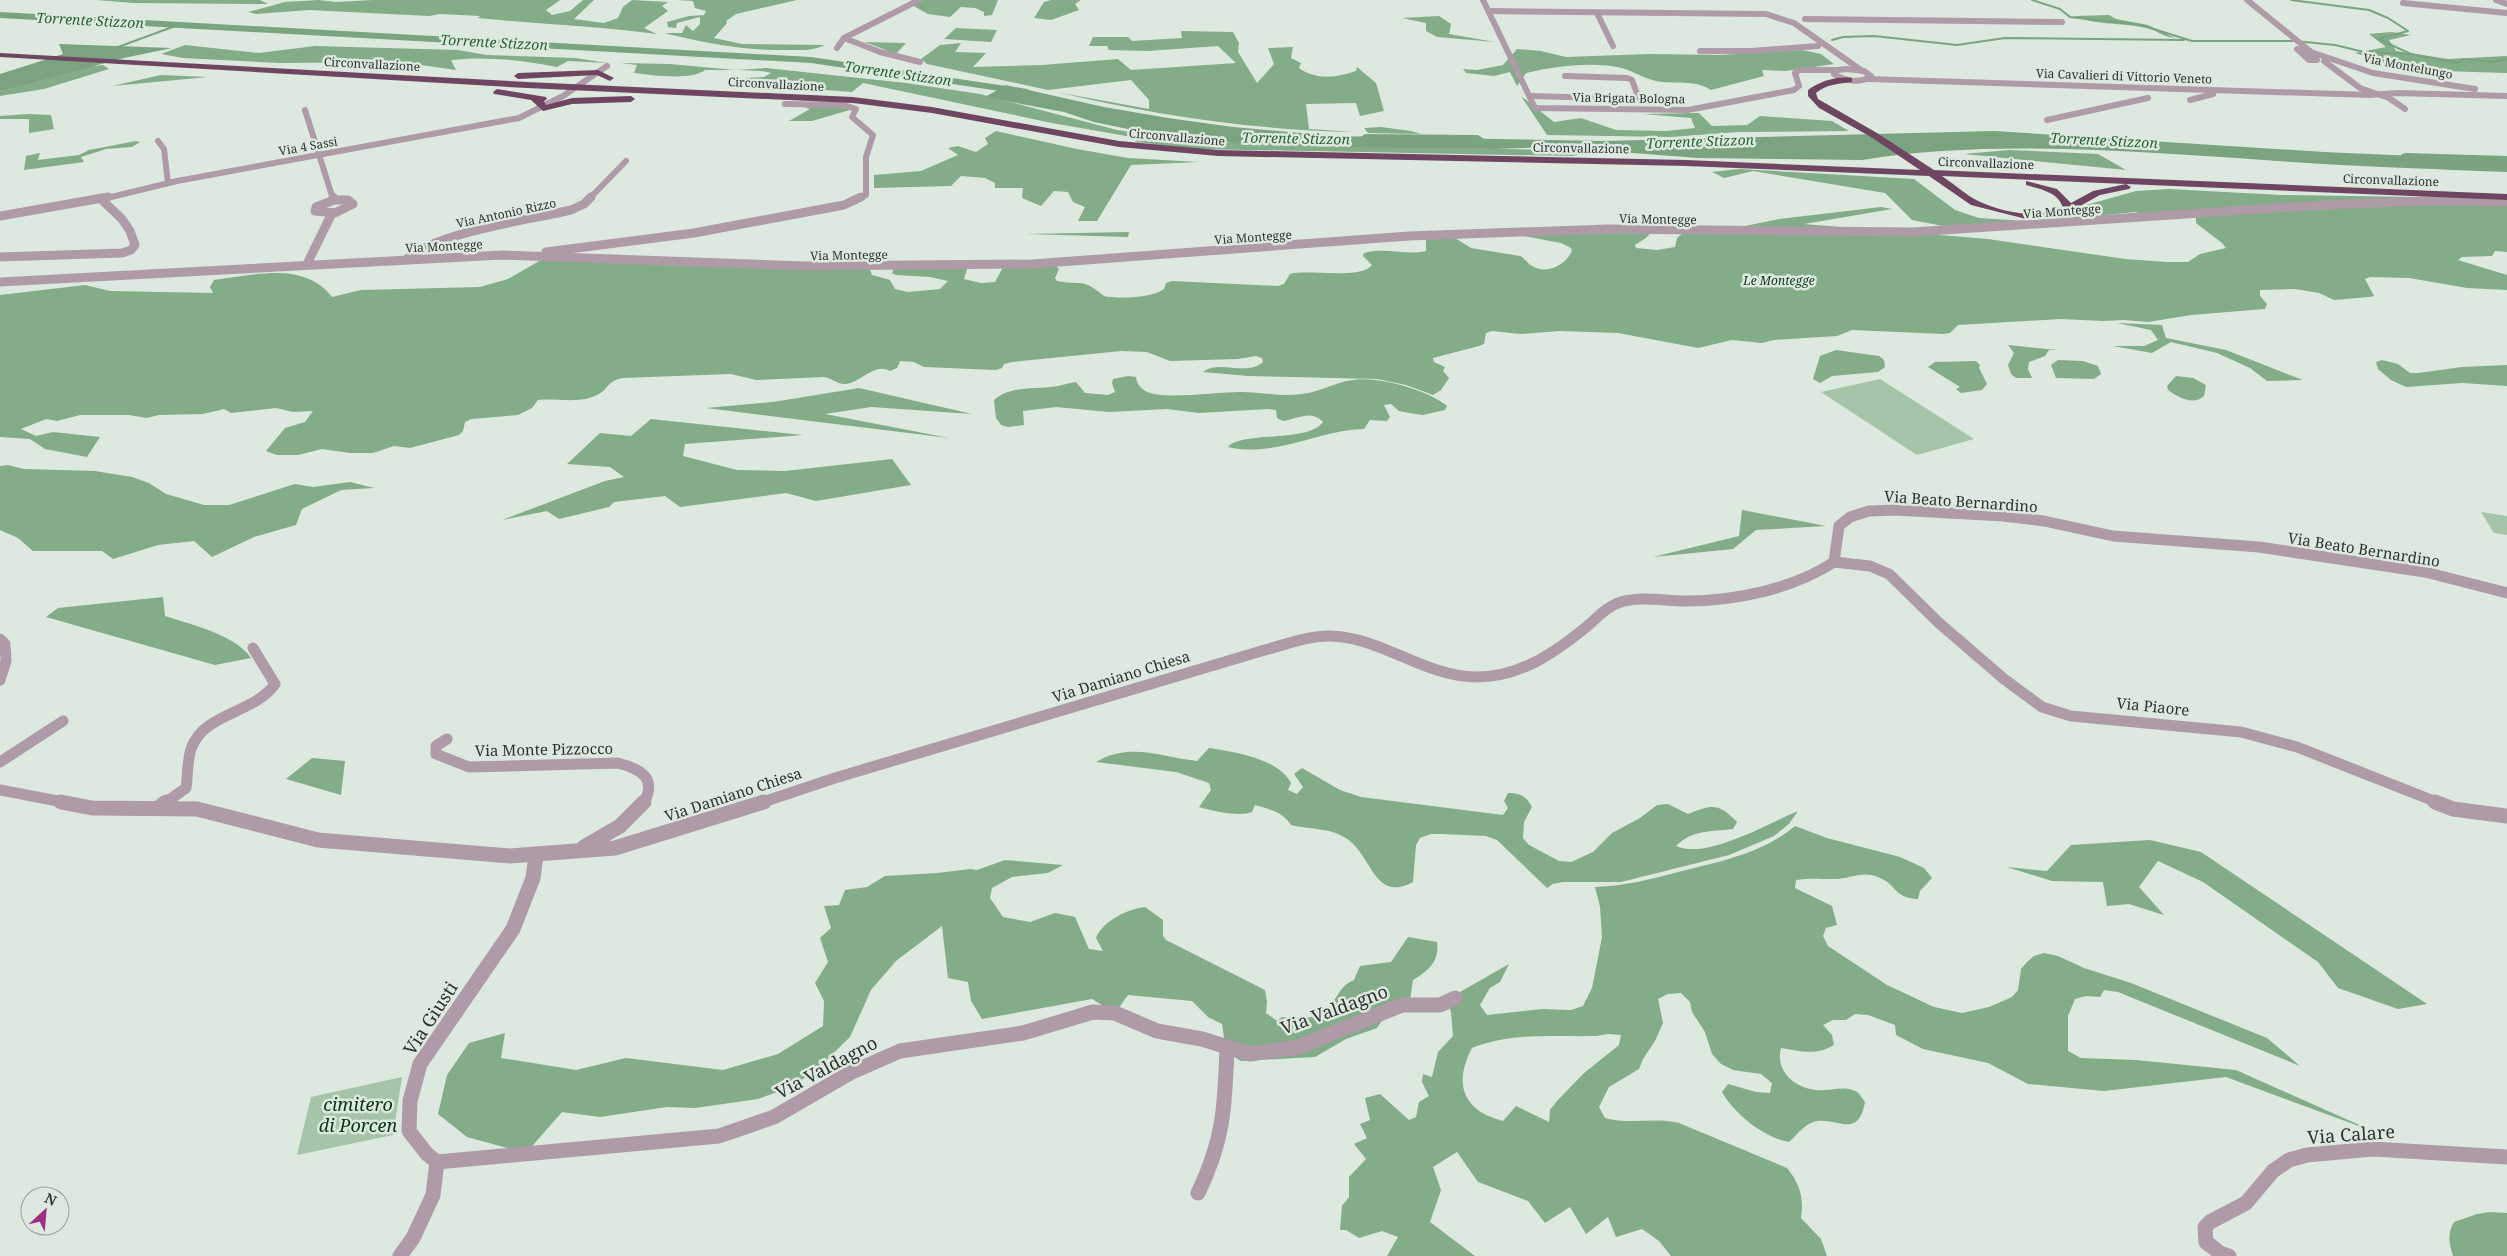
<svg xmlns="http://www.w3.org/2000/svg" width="2507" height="1256" font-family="'Noto Serif',serif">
<rect width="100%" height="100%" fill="#dde9de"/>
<g fill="#a5c4a8">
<path d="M1880,379l94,60 -57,16 -96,-63z"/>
<path d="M2481,512l26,4v19l-13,-2z"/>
<path d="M402,1077l-9,58 -96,20 14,-58z"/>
</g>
<g fill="#83ac88" fill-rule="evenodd">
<path d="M96,0h164l8,4 -135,-1z"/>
<path d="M319,0l17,2 37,-2h187l-14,10 6,5 18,-4 13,-11h11l-20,19 30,4 14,-5 5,-11 9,-7 36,2 -6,4 6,5 -24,17 13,6c-59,-8 -119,-10 -179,-16l2,-2 -40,-2 -11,2 -120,-6 -53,4 -8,-2 37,-10z"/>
<path d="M676,0h121l-61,14 -10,7 1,2 -13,15 28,6 83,1c-12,6 -24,5 -38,5 -42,1 -82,-7 -123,-17h18l4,-8 7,6 7,-7v-7l-23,6 -1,5 -8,-1 -1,-5 22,-6 15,-1 2,-4 -11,-3 -2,-7z"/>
<path d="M923,0h75l-6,15 -8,1v-4l-9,-4 -14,-1 -11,10 -22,-3 -16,-9z"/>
<path d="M1051,0h30l-6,4 4,6 -28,10 -17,-2 10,-16z"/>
<path d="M2109,15l7,4 32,6 27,13c-13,-1 -17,-8 -29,-10 -24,-6 -49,-2 -72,-12z"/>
<path d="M1439,16l12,8 -2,10 46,8 -58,-5 -11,-6v-8l-24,-5z"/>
<path d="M956,28l41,2 -6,12 -47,-3z"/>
<path d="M1181,31l52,1 6,11 -1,9 19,31 17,-19 -6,-16 25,-1 -2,11 10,5 -2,5c16,12 38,10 57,3l1,-4 19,16 8,28 -24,5 -4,-13 -50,1 3,25 45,3c-101,-2 -200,-17 -298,-40l93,17v-9l-18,-20 -83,10 -121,-26 -6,-5 19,-14 21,-2 -6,9 31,1 -13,14 69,-2 76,-6 13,11 105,-7 -18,-17 -70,5 -39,-1 -2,-4h-18l4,-9h35l4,4 50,-3z"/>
<path d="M2391,32l20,3 -22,5 7,11 52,8 59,-3v17l-66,-2 -53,-7 -33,-11 31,-6 -17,-13z"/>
<path d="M865,42l41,1 -10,11z"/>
<path d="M185,45l74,8 56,-7 143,4 29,5 88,3 33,5 -40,-2 -11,6c-35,-7 -70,-11 -106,-7l5,10 -56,-8 -120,1 -97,-5 -22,-4z"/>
<path d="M1517,49l24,2 25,6 83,-3 72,1 81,-5 19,4 13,10 -48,7 -24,-1 2,6 -53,14c-16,-10 -31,-6 -49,-8 -13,-1 -27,-10 -40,-14 -29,-7 -68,-2 -96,5l-9,13 -7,-14 -16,4 -28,-3 -3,-4 14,1 26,-5z"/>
<path d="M621,63l49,1 65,6 31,-2 140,15 74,11 137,36 78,12 400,9 -23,5 -375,-7 -60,-7 -5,-5 -80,-14 -189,-40 -11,9 -98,-7 -2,-4 -26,-2 38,-2 7,-4c-8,-4 -54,-3 -66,-3 -15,11 -52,5 -71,3l3,-8z"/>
<path d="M103,65l6,4 -65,20 -44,7v-5c33,-10 69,-23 103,-26z"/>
<path d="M161,75l47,2 -96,9z"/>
<path d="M1521,96l33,26 27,-4 35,12 50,1 29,-3 -4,-10 -48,-4 56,-1 13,13 35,-1 13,-9 72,5 17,10 -110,1 -68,5 -124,-2z"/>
<path d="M801,106h38l11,4 -38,11h-23l21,-12z"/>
<path d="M28,114l23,1 3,14 -25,4v-14h-29v-3z"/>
<path d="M1381,127l30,4 10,3 -53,-1 -4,-5z"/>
<path d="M996,131l81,18 51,9 71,4 -68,3 -34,56h-19l7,-14 -12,-5 -5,-10 -14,-1 -13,15 -19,-8 1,-10h-28v-5l-10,-5 -24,-2 -10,10 -77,2v-13l47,-4 37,-16 -10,-7 10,-2 18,6 12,-8 -3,-6z"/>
<path d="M136,141l4,1 -8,5 -26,2 -25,8 3,5 -60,8 2,-14 14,-3 -2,7 41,-5 10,-5z"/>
<path d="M2009,150l89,4 28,16 -162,-16z"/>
<path d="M1739,169l175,10 41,31 24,8 45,3 -81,5 -31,-6 -27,-27 -132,-22 -29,7 -12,-6z"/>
<path d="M2169,189l112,6 135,2 21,7 70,2v46l-12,-1 -3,5 -30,1 -4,3 49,15v15l-40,-2 -58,-10 -39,-1 -5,2 1,2 8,15 -5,1 -35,3 -15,-7 -24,-4 -35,1v6l7,8 -2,5 -74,6 -43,7 -24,-2 -21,1 -43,-2 -102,6 -8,8 -7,1 -91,-4 -15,6 -63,4 -12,3 -30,-3 -34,8 -80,-15 -58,-2 -40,3 -28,-3 -6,2 -2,11 -5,2 -46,12 1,4 11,5 -2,4 6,7 -8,12 -8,5 -27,-10 -29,-6 -129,-3 -45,-4c16,-13 44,5 60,-10l-1,-4 -6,-2 -18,3 -68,2 -23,-9 -26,-1 -109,11 -8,2 -2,4 -6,2 -72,-3 -10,-5 -14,-1 -3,7 -7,3c-15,-9 -29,11 -44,13 -8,1 -14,-6 -22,-7l-68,3 -25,-6 -109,4c-15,3 -14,12 -25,17 -18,9 -40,3 -59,5l-6,8 -14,7 -47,4 -6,3 -2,9 -4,4 -49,13 -16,-2 -21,7h-23l-28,-4 -24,6h-21l-11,-4 19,-23 20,-6 8,-11 -20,1 -17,-4 -45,5 -7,-4 -21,5 -44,1 -12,3 -18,-3h-49l-23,6 -11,-2 -25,10 15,7 17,-4 47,5 -13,20 -42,-8 -15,-10 -30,-2v-142l85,-10 25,6 103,2 -3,-6 4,-7c41,-5 90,-19 118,17l29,-7 119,-3 28,-8 40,-23 322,13 2,6 18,5 5,9 13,3 32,-3 8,-8 -18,-4 -34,-2 -4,-2 3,-7h73l-4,13 17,4 14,-1 7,-13 6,-2 48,-1 3,3 -4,9 2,3c25,5 24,-4 47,15 14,3 49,2 60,-7l2,-6 6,-2 106,5 6,-2 6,-10c16,-5 71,6 82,-9l-9,-9 1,-3c21,-6 42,3 62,-2v-12l29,-1 16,10 49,8c6,3 7,7 12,10 14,9 34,-1 40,-15l-1,-3 -10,-5 -53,-10 146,-4 -8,9 -11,7 1,3 21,2 18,-3 2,-9 6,-5 43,-3 53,-11 102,-12 11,2 -88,15 184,15 137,20 42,3h21l12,-8 26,-6 -4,-5 -26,-20v-6l-45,1 -15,-6 -62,6 12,-13 50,-14z"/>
<path d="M1129,232l-1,5 -102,-3z"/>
<path d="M2117,323l45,2 4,13 60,12 77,30 -36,1 -17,-13 -33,-15 -46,-11 -19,11 -39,-7h31l14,-6 -7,-10z"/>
<path d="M2008,345l49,5h-8l-4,6 -16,6 -1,7 4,9h-16l-5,-4 -3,-9 6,-12z"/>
<path d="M1836,350l43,6 5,4 1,7 -7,5 -46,4 -12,7 -7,-4 7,-23z"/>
<path d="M2058,360l25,1 15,5 3,8 -7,5 -38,-1 -5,-13z"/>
<path d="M2382,360l16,4 12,9h8l44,-6 45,-2v21l-45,-3 -56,4 -15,-7 -13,-11 -2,-7z"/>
<path d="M1976,361l4,4 -1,3 8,16 -5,6 -21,3 -5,-4 4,-2 -32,-20 7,-5z"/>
<path d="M1128,376l8,1c0,7 7,14 14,16 20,6 68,-1 91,-1 20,0 41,5 61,2 18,-2 34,-12 51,-14 25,-4 75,10 94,26l-2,4 -22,5 -8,-1 -16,-3 -8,-7 -7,1 6,12 -3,4 -17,-1 -6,9c-45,1 -90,29 -136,18 13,-16 81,-4 95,-25 -12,-13 -26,-3 -40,-1l-6,-3 -1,-8 -8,-1 -69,4 -32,-4 -58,3 -53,-5 -33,4 1,14 -16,2 -7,-2 -5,-7 -2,-18c16,-14 39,-11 58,-13 8,-1 16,-4 24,-5l9,11 23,2 7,-3 -3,-9 1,-4z"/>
<path d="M2176,376l17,2 13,7 -2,11c-11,10 -26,1 -36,-6l-1,-4z"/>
<path d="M859,388l113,26 -101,-7 -46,7 124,24 -243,-30 67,-6z"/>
<path d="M651,419l152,16 -118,9 -2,12 54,14 48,1 107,-12 19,26 -95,16 -30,-8 -106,14 -15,-11 -51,6 -5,5 -50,12 -12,-8 -45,9 103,-39 19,-4 -14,-10 -43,-3 33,-31 31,3z"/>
<path d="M8,465l16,4 71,2 37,6 17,6 17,11 38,11h25l66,-21 18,3 37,-5 24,6 -33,2 -39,19 -6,16 -42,12 -42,20 -18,-16 -36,4 -45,14 -11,-8h-69l-15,-13 -18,-8v-64z"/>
<path d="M1742,510l84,16 -70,4 -23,19 -80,8 86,-21z"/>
<path d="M163,597l2,19c25,8 71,19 86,42l-36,7 -169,-48 12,-9z"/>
<path d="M1209,748c25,4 69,10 82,35l-3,7 9,4 6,-7 -9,-13 8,-6 38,22 21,7 142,18 5,-7 -4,-7 4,-8c12,0 18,3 24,14l-8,15 -1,16 6,7 30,16 12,1 22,-10 19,-19 28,-15 17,-13 11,-1 20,10c24,-10 31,-11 49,8l-4,7c-22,3 -40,0 -57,17 30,14 93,-23 122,-35l-9,13 -15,12 -45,19 -108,27h-58l-10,2 -6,4 -50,-48 -11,-4 -44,-2h-11l-11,4 -4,7 -3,37c-40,22 -41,-30 -69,-45 -17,-10 -34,-7 -53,-12 -8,-13 -22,-16 -36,-20l-3,7c-12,5 -40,-1 -53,-5l12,-17 -2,-7 -33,-11 -80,-10c35,-20 64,-5 101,-1z"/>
<path d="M312,758l33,3 -4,34 -55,-16z"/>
<path d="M1795,826l32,12 73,19 24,11 8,10 -12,13 -2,8c-25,-1 -21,-15 -40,-22 -17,-7 -30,3 -46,2 -13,0 -23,-1 -36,1l-1,8 37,18 5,19 -11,3 -3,8 5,10 59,39 47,22 28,6 27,-6 23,-10 6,-7 3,-21 6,-7 7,-6 10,-3 14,3 26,12 47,15 136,55 33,28 -182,-74 -14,-2 -4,7 -14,-1 -11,3 -7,17v35l13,7 55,2 100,10 139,62 -149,-55 -122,14 -76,-7 -40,-21 -65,-14 -27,-14 -1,-10 -27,-10 -13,-1 -9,6h-13l-10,5 9,10 2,10c-19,11 -33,6 -53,3 -6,22 13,40 35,42 13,2 26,-5 39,1 4,1 7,7 10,11 -7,37 -26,16 -48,19 -12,2 -19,13 -28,21 -24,-4 -55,-28 -67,-50l6,-8 28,8 14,1 2,-10 -11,-9 -28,-4 -12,-6 -9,-10 -7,-22 -13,-20 -2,-10 -9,-9 -13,1 -10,5 5,24 -8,18 -12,18 -4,10 -30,18 -10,20 6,11c25,7 49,-1 74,5l108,45c13,16 17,30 14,50l20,21 6,17h-156l-12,-15 -17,-12 -26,8 -8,-20 -22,17 -16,-27 -25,16 -17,-22 -50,-19 -21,-30 -24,15 8,23 -11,32 45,34h-88l11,-19 -16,-6 -23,7 -13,-8h-6l2,-24 7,-9v-20l17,-18 -12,-15 13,-6 -7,-14 10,-4 -5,-22 15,-4 29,26 7,-3 3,-15 10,-6 -7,-14 1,-8 9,3 6,-25 15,-16 -2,-24 -5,-16 14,-4 49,-28 -9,18 -10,6 -10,17 7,10 55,-6 29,1 12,-4 9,-18 10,-51 -2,-30 -5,-20c30,-1 57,-8 87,-16 39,-10 81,-18 113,-45zM1608,1034l13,1 -2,10 -36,29 -26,27 -7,9 -1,12 -33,-16 -13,15c-40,-10 -50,-37 -31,-73 38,-16 83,-11 124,-12z"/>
<path d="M2150,840l51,12 226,152 -29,5 -60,-21 -20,-26 -115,-80 -45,-21 -19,26 25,28 -35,-11 -22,2 -4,-24 -51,-1 -45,-14 40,4 24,-26z"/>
<path d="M1005,860l58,5 -15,8 -36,4 -20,11 -2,10 13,19 27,5 25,-9 20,4 14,32 14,2 -7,-13c7,-17 31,-29 49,-31l18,13v16l3,4 99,50 2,12 -1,11 11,8 5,-4c28,2 38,3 55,-21 5,-8 8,-12 17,-16l6,-14 31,-4 17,-25 29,5c3,19 -9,29 -24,38l-3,20 -21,10 -12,18 -31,11 -31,18 -74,4 -15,-9 -4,-28 -14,-7 -16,-16 -64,-6 -13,18 -23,-14 -110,20 -11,-18 -3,-19 -20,-4 -6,-52 -46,35 -25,29 -21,47 -35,34 -26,17 -31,11 -63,9 -28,-1 -67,10 -38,-5 -36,41 -59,-16 -29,-23 9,-39 22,-32 36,-10 -4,25 75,12 50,-12 97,12 55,-16 45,-28 1,-25 -9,-18 13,-21 -8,-24 11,-10 -7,-22 15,-1 6,-15 22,-3 18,-11 52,-3 33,-4 7,1z"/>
<path d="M2490,1212l17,1v43h-54c-4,-13 -6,-22 1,-34l23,-8z"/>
</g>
<g fill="#7aa380">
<path d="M59,44l113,4 -48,10 -124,33v-17l63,-20z"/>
<path d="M1006,85l98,22 64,11 65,9 100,9 270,5 391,-10 330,21 183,8v12c-72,-3 -144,-5 -215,-10 -140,-9 -293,-24 -430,-2l-164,-2 -143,-11 -63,2 -240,-4 -95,-10 -63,-13 -30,-10 -79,-15z"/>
</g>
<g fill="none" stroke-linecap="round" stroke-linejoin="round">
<g stroke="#7aa380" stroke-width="2">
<path d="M2032,0l28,9 10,8 71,8 51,16h103l40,4 29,7 46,2"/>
<path d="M2291,0l78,10 19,8 20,13 -30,8 33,15 47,9 5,-4 30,3 14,-3"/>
<path d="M1832,40l11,-3 31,-1 83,9 48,-7 179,2"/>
<path d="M118,47l60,-22"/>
</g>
<g fill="#7aa380" fill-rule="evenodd">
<path d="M0,12l811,45 216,32 6,3 -6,3 -216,-32 -811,-45z"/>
<path d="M1365,134l113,1 6,4 -6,4 -117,-2 -2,-3z"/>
<path d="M2406,153l101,3v8l-105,-4 -2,-3 2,-3z"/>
</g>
<g stroke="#af9aa8" stroke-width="6">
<path d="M1483,0l52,108 153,2 106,-20 5,-4 -4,-13 4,-3h38"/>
<path d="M2247,0l63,51"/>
<path d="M2496,0l11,4"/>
<path d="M2403,3l104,10"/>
<path d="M1489,11l277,3 28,9 67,47"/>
<path d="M1598,15l15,31"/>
<path d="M1805,19l257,3"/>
<path d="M844,38l36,14 40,10"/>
<path d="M837,48l7,-10 75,-38"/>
<path d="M2297,49l8,1 12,10h-8z"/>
<path d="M2305,50l68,23 102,16"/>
<path d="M1700,51h51l67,-5"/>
<path d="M2324,61l36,27 29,10 16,11"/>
<path d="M1847,69l17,2 7,5c-11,8 -26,5 -37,-2l3,-4z"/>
<path d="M1868,79l502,16 27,-2 110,3"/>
<path d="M1530,96l109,3 -7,-19 -5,-2 -62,-2"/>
<path d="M2190,100l23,-6 -2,-2"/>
<path d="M785,104l59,1 12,4 -4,8 21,18 -7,22v38l-8,4"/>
<path d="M305,110l28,89"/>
<path d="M2047,120l101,-22"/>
<path d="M158,141l6,8 4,34"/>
<path d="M103,199l74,-18 342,-63 44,-22 44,-30"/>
<path d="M589,199l37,-38"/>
</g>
<g stroke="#af9aa8" stroke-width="9">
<path d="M333,197l1,3"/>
<path d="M334,200h14l5,4 -18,9 -20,-2 1,-4z"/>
<path d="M0,216l108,-19"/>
<path d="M546,252l148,-19 150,-28 17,-8"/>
<path d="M0,257l122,-4 9,-3 4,-5 -5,-14 -8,-12 -21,-20"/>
<path d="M407,259c30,-27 122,-39 164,-49l13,-6 7,-7"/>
<path d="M307,264l25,-51"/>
<path d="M0,282l502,-27 303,11 227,-2 377,-28 198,-7 306,3 411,-27 103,-4 80,1"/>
</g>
<g stroke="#af9aa8" stroke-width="11">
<path d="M1834,562l36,4 19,8 50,49 65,56 38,28 29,9 170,16 56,15 142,56"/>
<path d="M0,639l5,5 1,17 -6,19"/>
<path d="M447,739l-11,7v8l33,13 149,-4c23,6 39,15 26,40"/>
<path d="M0,762l63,-41"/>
<path d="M0,790l68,13"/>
<path d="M165,803l21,-15c2,-13 1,-26 5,-39 13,-37 63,-35 84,-65l-22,-36"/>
<path d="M760,803l75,-25 423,-126c24,-6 49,-17 74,-16 51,2 93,41 145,41 42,0 76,-23 108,-49 11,-9 22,-22 36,-26 21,-6 43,-1 65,-1 49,0 107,-12 148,-39l5,-36 11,-9 19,-6 26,-1 108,6 41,5 69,15 146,11 166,25 82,21"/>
</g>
<g stroke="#af9aa8" stroke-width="15">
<path d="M61,802l31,6 105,1 121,31 192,16 105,-8 149,-46"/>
<path d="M2435,802l18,7 54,7"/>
<path d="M158,808l8,-6"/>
<path d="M584,847l36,-21 24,-24"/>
<path d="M437,1162l282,-26 55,-19 76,-44 50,-22 123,-18 70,-21 22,1 42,18 45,8 48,15 48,-7 104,-42h38l15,-7"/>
<path d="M1198,1193c26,-53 27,-88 29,-146"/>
<path d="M400,1256l13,-18 20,-43 4,-33 -10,-8 -18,-23 1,-30 10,-37 93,-135 20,-51 3,-23"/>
<path d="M2229,1256l-9,-3 -14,-11 -1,-15 5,-5 36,-19 27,-32 16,-11 18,-5 66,-6 134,8"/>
</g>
<g fill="#6f4662" fill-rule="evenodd">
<path d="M0,53l527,29 326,15 79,10 187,34 99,9 468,10 234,10 -49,-33 -52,-29 -11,-12v-6c12,-9 29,-14 44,-12v4c-14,2 -25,2 -36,11l2,6 59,34 57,37 573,24v6l-381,-16 5,3 -2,2 -29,6 -38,21 -36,3 -55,-14 -42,-29 -243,-10 -468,-10 -99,-9 -187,-34 -79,-10 -326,-15 -527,-31zM1942,176l184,8 -33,7 -22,12 -14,-14 -31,-8v4c14,4 33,7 37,23 -23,12 -62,4 -85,-7 -12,-6 -24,-17 -36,-25z"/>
<path d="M598,70l16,8 -4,3 -13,-6 -79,4 -4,-3 4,-3z"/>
<path d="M497,89l49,8 1,2 -3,2 2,4 26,-7 59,-2 4,3 -4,3 -59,2 -29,7 -12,-11 -37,-6 -1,-2z"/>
</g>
</g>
<g text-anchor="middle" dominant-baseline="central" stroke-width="5" stroke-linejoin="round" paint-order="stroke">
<g font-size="12" fill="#2e322e" stroke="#dde9de">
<text transform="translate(372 64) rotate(3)">Circonvallazione</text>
<text transform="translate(2408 66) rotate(11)">Via Montelungo</text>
<text transform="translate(2124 76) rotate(2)">Via Cavalieri di Vittorio Veneto</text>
<text transform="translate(776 84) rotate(3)">Circonvallazione</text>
<text transform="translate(1629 98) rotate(1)">Via Brigata Bologna</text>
<text transform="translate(1177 137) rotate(5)">Circonvallazione</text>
<text transform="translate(308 146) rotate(-10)">Via 4 Sassi</text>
<text transform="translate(1581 148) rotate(1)">Circonvallazione</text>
<text transform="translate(1986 163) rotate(2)">Circonvallazione</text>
<text transform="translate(2391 180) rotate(2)">Circonvallazione</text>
<text transform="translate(2062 211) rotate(-4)">Via Montegge</text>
<text transform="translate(506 213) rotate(-12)">Via Antonio Rizzo</text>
<text transform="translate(1658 219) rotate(1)">Via Montegge</text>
<text transform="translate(1253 237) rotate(-4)">Via Montegge</text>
<text transform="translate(444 246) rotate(-3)">Via Montegge</text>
<text transform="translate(849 255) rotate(-1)">Via Montegge</text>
</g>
<g font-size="12" font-style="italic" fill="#063714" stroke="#dde9de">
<text x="1779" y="280">Le Montegge</text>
</g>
<g font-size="14" font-style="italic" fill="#256232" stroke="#dde9de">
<text transform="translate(90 20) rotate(3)">Torrente Stizzon</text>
<text transform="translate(494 42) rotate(3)">Torrente Stizzon</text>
<text transform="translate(898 73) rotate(8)">Torrente Stizzon</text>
<text transform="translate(1296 138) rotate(1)">Torrente Stizzon</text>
<text transform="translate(2104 140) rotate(3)">Torrente Stizzon</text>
<text transform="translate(1700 141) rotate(-2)">Torrente Stizzon</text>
</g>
<g font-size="15" fill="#2e322e" stroke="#dde9de">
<text transform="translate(1961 501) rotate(4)">Via Beato Bernardino</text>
<text transform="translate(2364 549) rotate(9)">Via Beato Bernardino</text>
<text transform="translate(1121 676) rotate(-17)">Via Damiano Chiesa</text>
<text transform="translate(2153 706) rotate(6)">Via Piaore</text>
<text transform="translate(544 749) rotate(-1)">Via Monte Pizzocco</text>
<text transform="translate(733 794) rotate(-18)">Via Damiano Chiesa</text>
</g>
<g font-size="18" fill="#2e322e" stroke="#dde9de">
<text transform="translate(1334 1009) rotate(-20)">Via Valdagno</text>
<text transform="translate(430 1018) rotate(-57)">Via Giusti</text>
<text transform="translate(826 1067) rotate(-28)">Via Valdagno</text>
<text transform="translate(2351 1134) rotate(-4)">Via Calare</text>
</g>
<g font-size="18" font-style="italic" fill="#063714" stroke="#dde9de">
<text x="358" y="1104">cimitero<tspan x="358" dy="21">di Porcen</tspan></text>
</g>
</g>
<g transform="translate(45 1211) rotate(26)"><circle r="24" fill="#dde9de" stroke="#97a098"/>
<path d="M0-4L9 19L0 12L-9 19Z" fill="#a12b85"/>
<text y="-8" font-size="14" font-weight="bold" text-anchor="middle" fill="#2e322e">N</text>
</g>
</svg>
